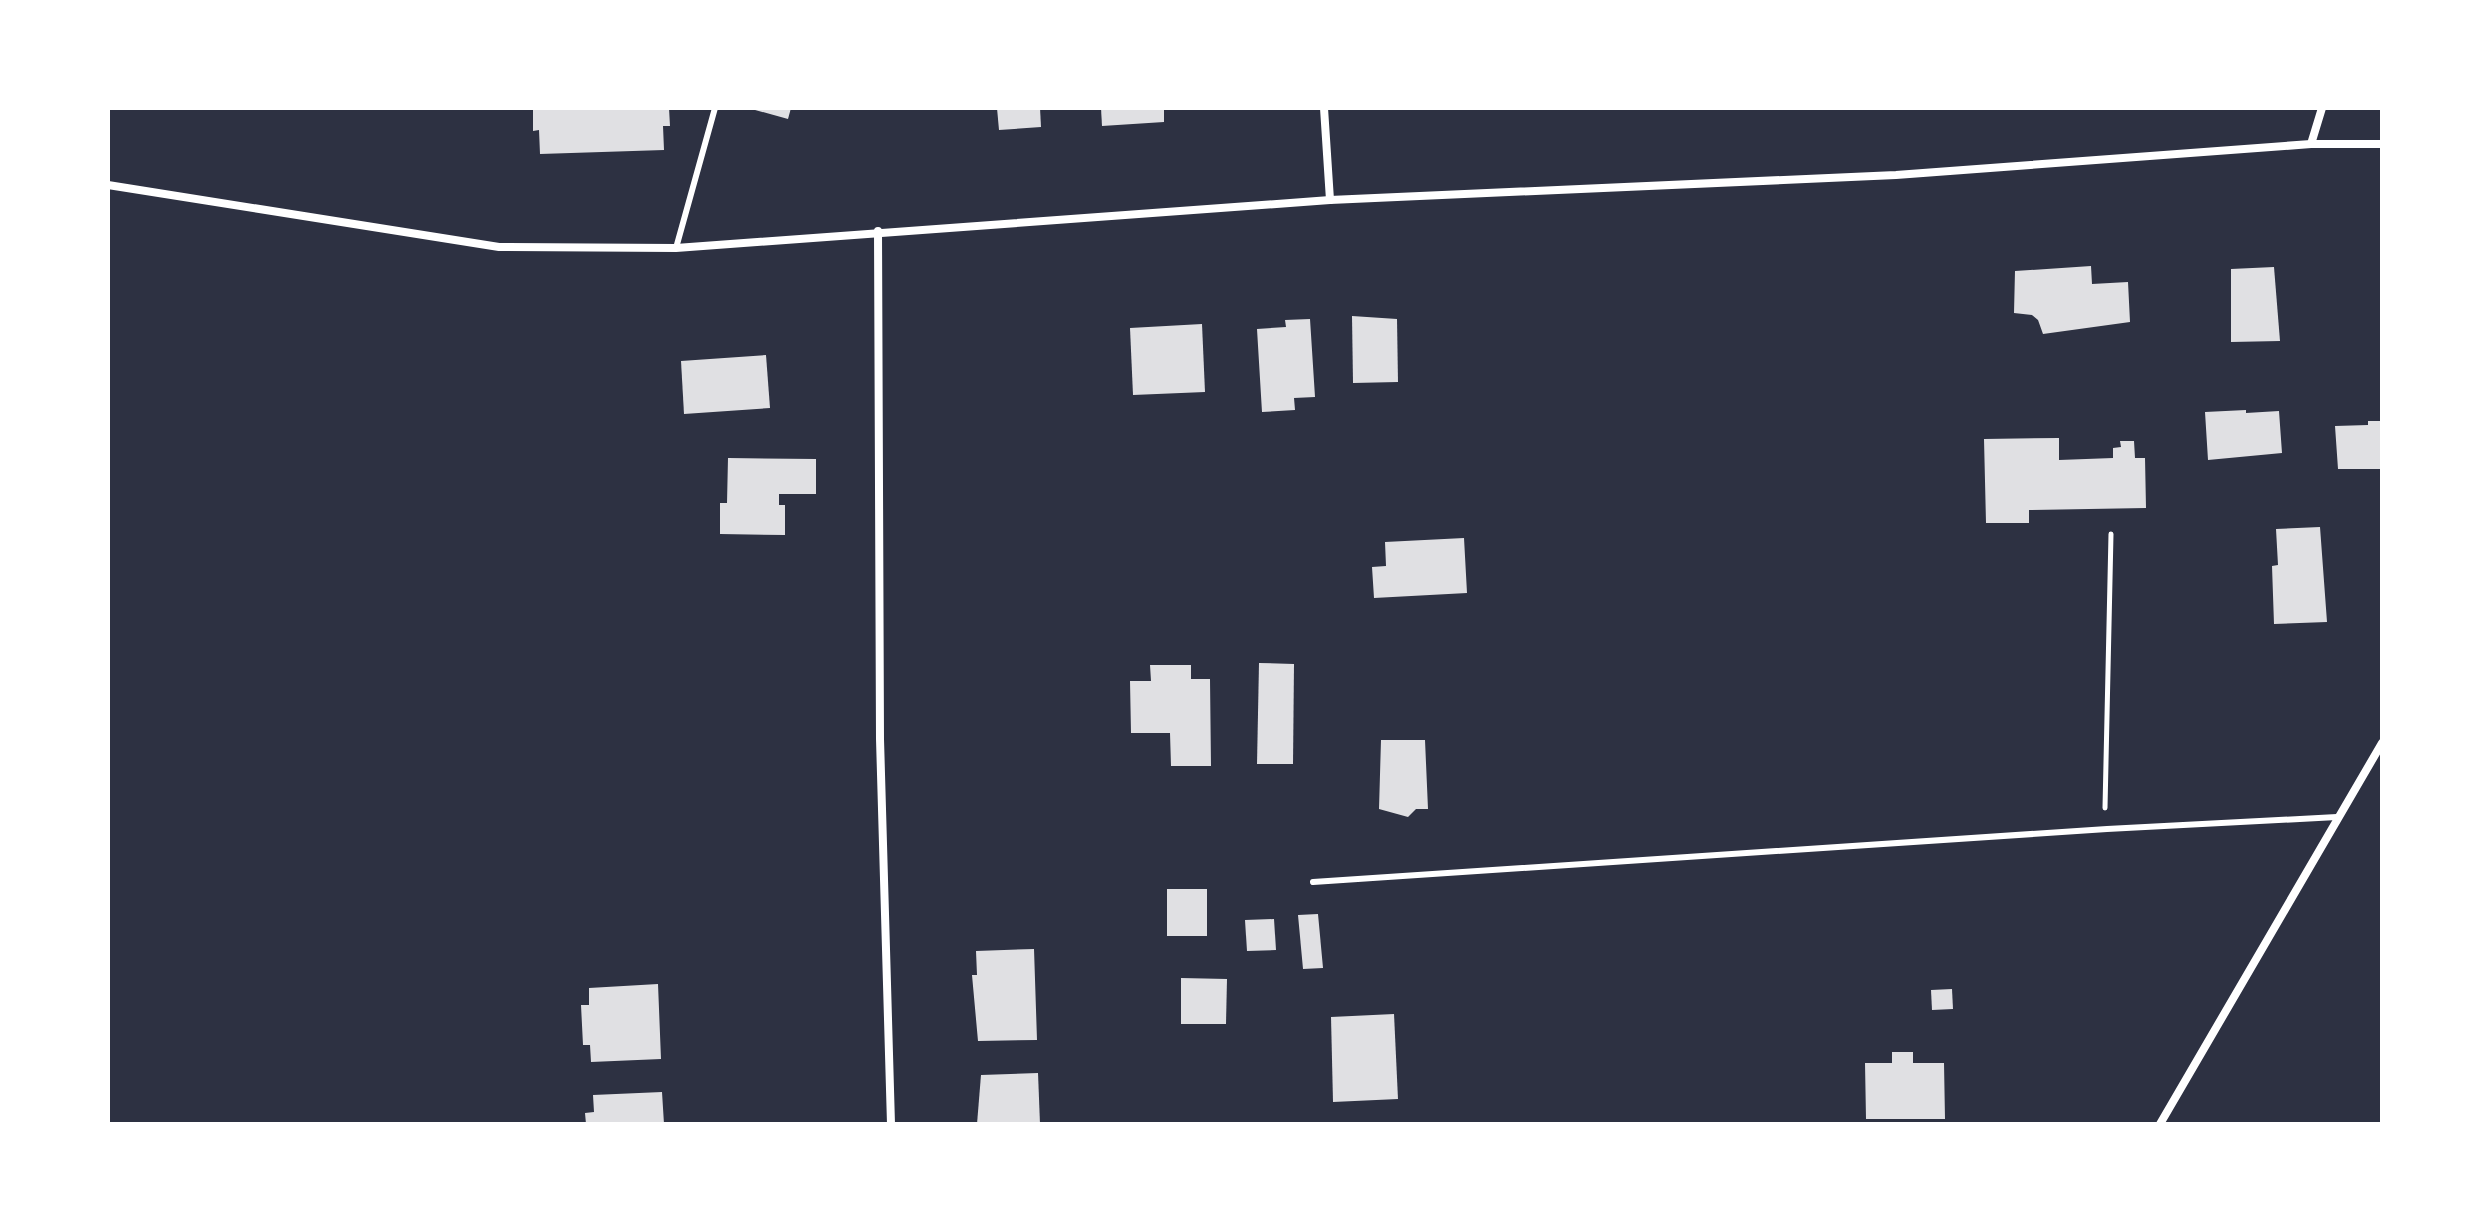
<svg xmlns="http://www.w3.org/2000/svg" width="2490" height="1232" font-family="'Archivo Narrow',sans-serif">
<rect width="100%" height="100%" fill="#2d3142"/>
<g fill="#e0e0e3">
<path d="M538,108h131l1,18h-7l1,24 -124,4 -1,-24 -6,1v-21z"/>
<path d="M748,108h43l-3,11z"/>
<path d="M997,108h43l1,19 -42,3z"/>
<path d="M1101,108h63v14l-62,4z"/>
<path d="M2091,266l1,18 36,-2 2,40 -87,12 -5,-14 -6,-5 -18,-2 1,-42z"/>
<path d="M2274,267l6,74 -49,1v-73z"/>
<path d="M1352,316l45,3 1,63 -45,1z"/>
<path d="M1310,319l5,78 -21,1 1,12 -33,2 -5,-83 29,-2 -1,-7z"/>
<path d="M1202,324l3,68 -72,3 -3,-67z"/>
<path d="M766,355l4,53 -86,6 -3,-53z"/>
<path d="M2246,410v3l33,-2 3,42 -74,7 -3,-48z"/>
<path d="M2368,421h14v48h-44l-3,-43 33,-1z"/>
<path d="M2059,438v22l54,-2v-10l8,-1 -1,-6h14l1,17h10l1,50 -117,2v13h-43l-2,-84z"/>
<path d="M728,458l88,1v35h-37v11h6v30l-65,-1v-31h7z"/>
<path d="M2320,527l7,95 -53,2 -2,-58 6,-1 -2,-36z"/>
<path d="M1464,538l3,55 -93,5 -2,-31 14,-1 -1,-24z"/>
<path d="M1259,663l35,1 -1,100h-36z"/>
<path d="M1150,665h41v14h19l1,87h-40l-1,-33h-39l-1,-52h21z"/>
<path d="M1381,740h44l3,69h-12l-8,8 -29,-8z"/>
<rect x="1167" y="889" width="40" height="47"/>
<path d="M1318,914l5,54 -20,1 -5,-54z"/>
<path d="M1274,919l2,31 -29,1 -2,-31z"/>
<path d="M1034,949l3,91 -59,1 -6,-66h5l-1,-24z"/>
<path d="M1181,978l46,1 -1,45h-45z"/>
<path d="M658,984l3,75 -70,3 -1,-17h-7l-2,-40h8v-17z"/>
<path d="M1952,989l1,20 -21,1 -1,-20z"/>
<path d="M1394,1014l4,85 -65,3 -2,-85z"/>
<path d="M1892,1052h21v11h31l1,56h-79l-1,-56h27z"/>
<path d="M1038,1073l2,51h-63l4,-49z"/>
<path d="M662,1092l2,32h-78l-1,-11 9,-1 -1,-17z"/>
</g>
<g fill="none" stroke-linecap="round" stroke-linejoin="round">
<path stroke="#fff" stroke-width="5" d="M2105,808l6,-274"/>
<g stroke="#fff" stroke-width="6">
<path d="M676,248l39,-140"/>
<path d="M1313,882l794,-53 230,-12"/>
</g>
<g stroke="#fff" stroke-width="8">
<path d="M1324,108l6,92"/>
<path d="M2311,144l11,-36"/>
<path d="M108,185l391,62 177,1 654,-48 566,-25 415,-31h71"/>
<path d="M878,231l2,508 11,385"/>
<path d="M2160,1124l222,-381"/>
</g>
</g>
<rect width="2490" height="1232" fill="none" stroke="#ffffff" stroke-width="220"/>
</svg>
